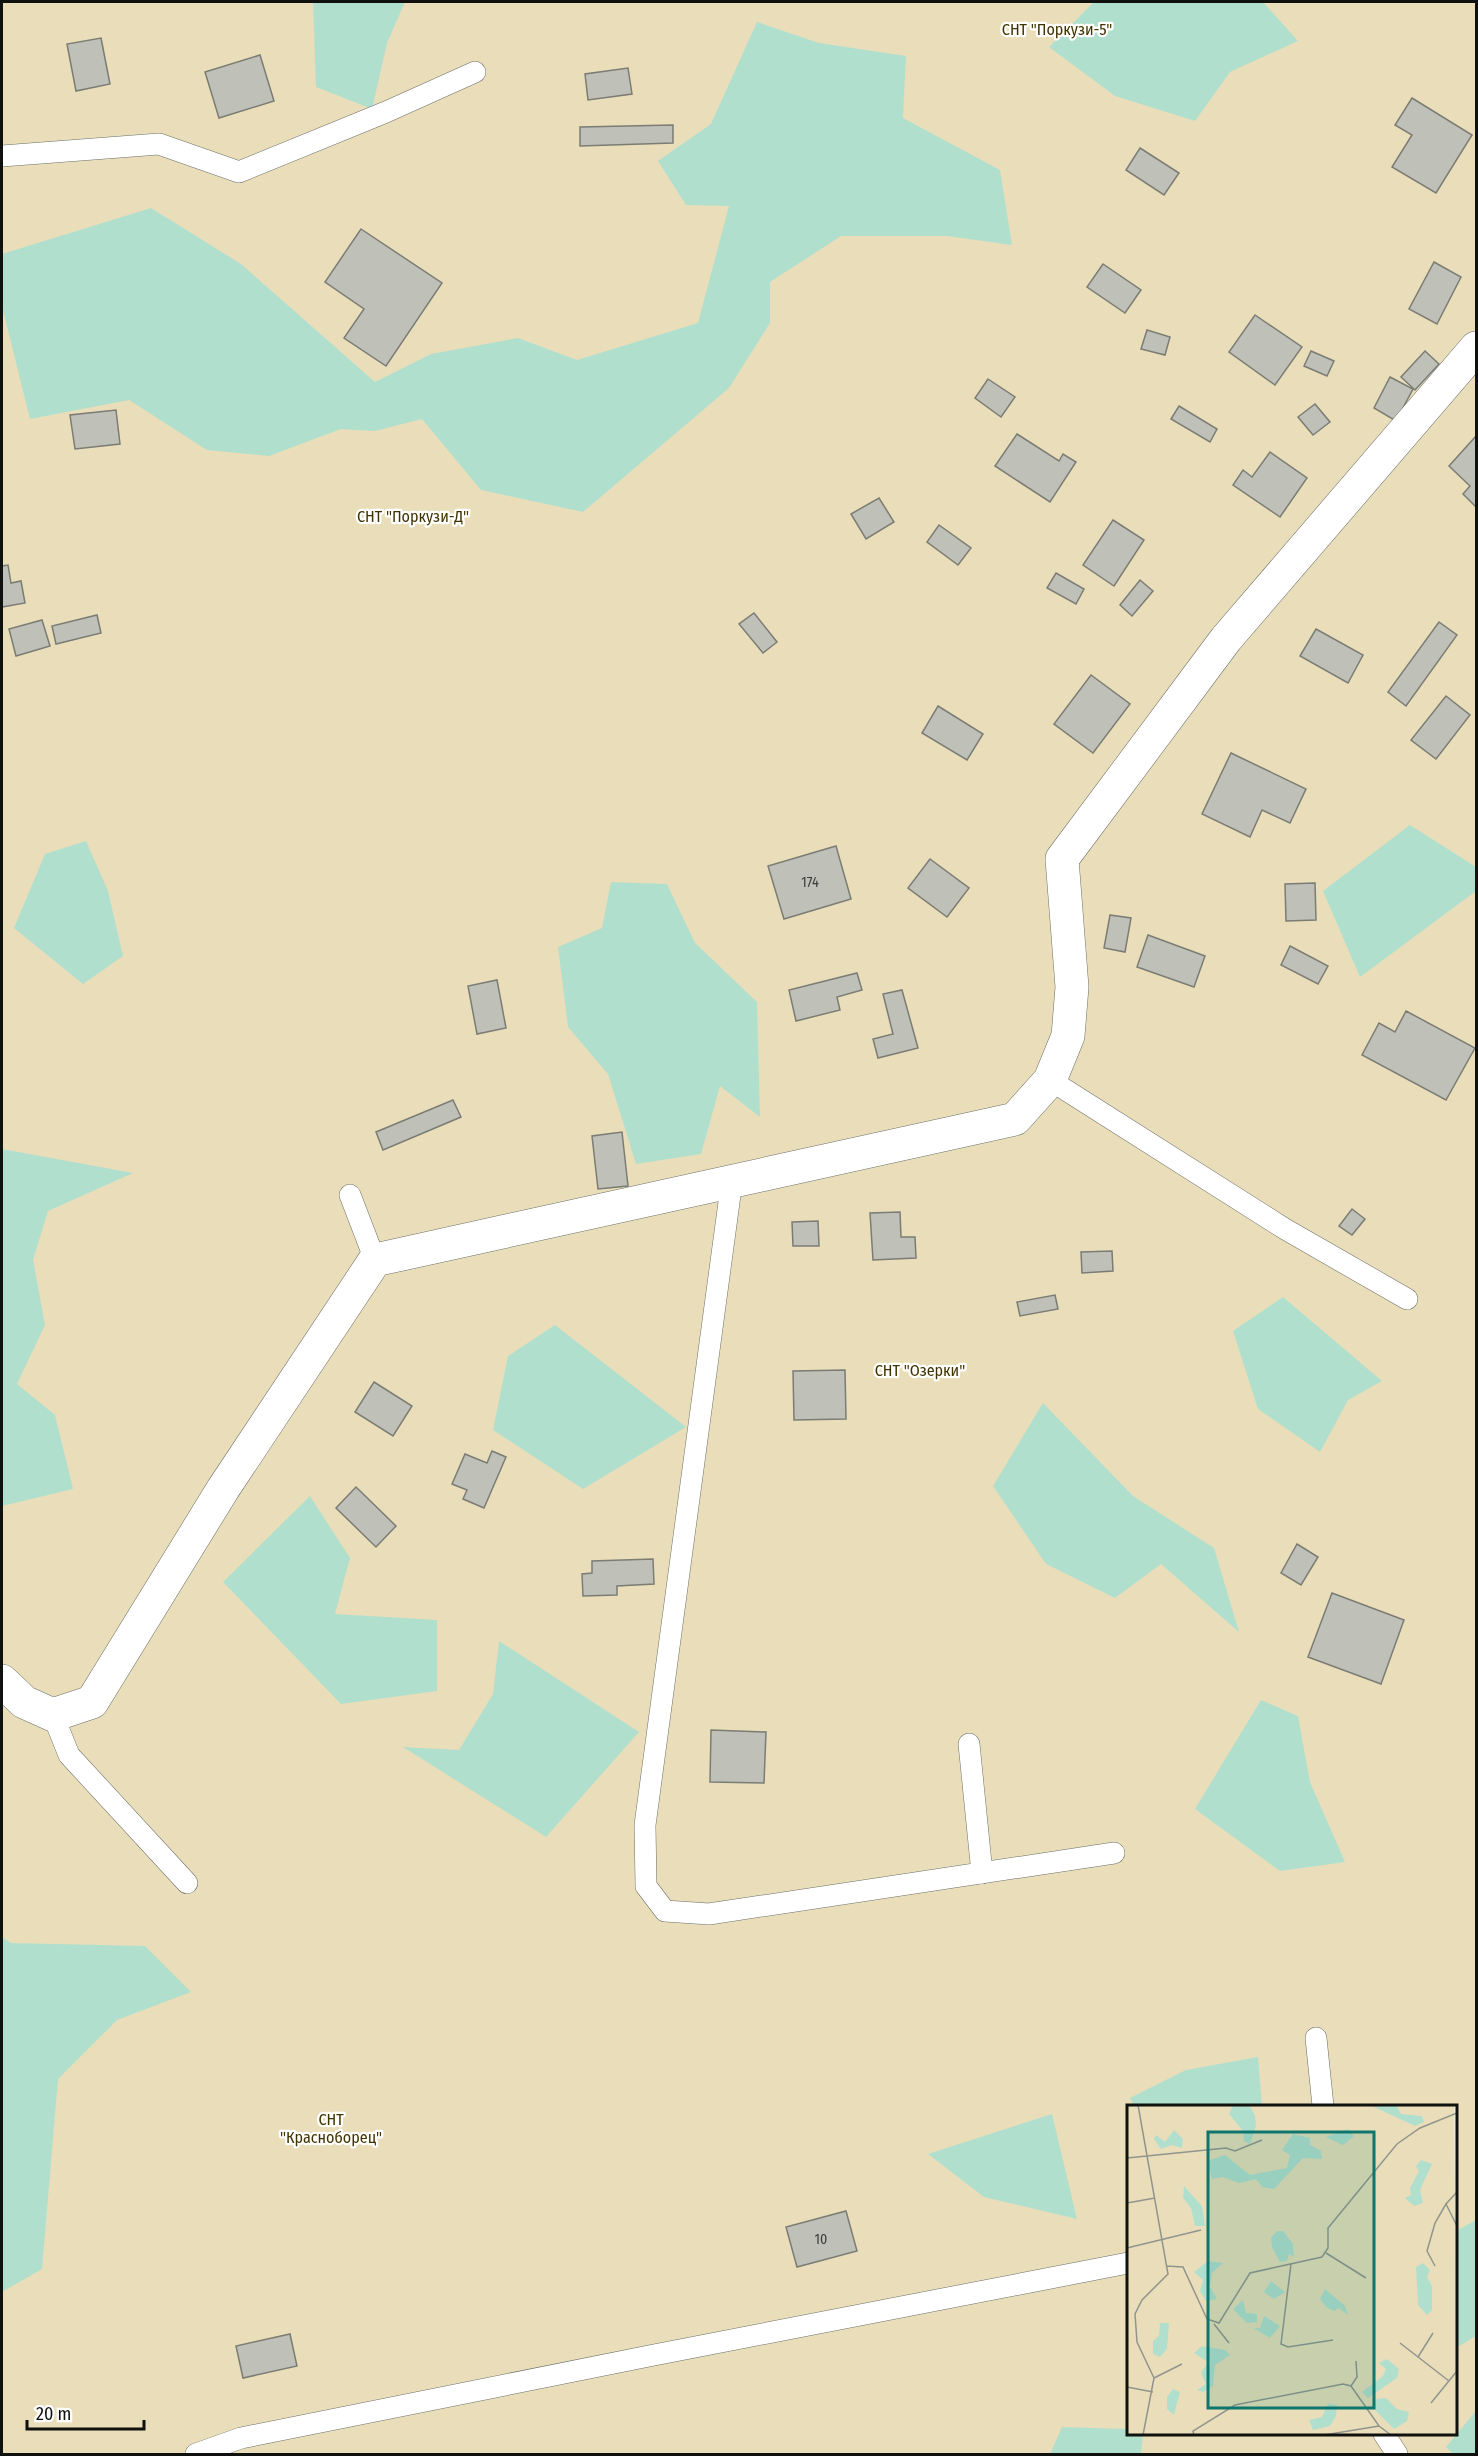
<svg xmlns="http://www.w3.org/2000/svg" width="1478" height="2456" font-family="'Fira Sans Condensed',sans-serif">
<rect width="100%" height="100%" fill="#e8ede4"/>
<path fill="#e9deb9" fill-rule="evenodd" d="M2,2h1474v2452h-1474zM1128,2106h328v328h-328z"/>
<g fill="#b1dfce">
<path d="M313,2h92l-18,41 -15,66 -56,-22z"/>
<path d="M1167,2h96l35,39 -68,31 -35,49 -80,-25 -66,-49 44,-44h68z"/>
<path d="M757,22l62,21 87,13 -3,62 97,52 12,75 -65,-9h-106l-71,46v41l-41,65 -146,124 -102,-22 -59,-71 -47,12 -34,-2 -72,27 -62,-6 -78,-50 -99,19 -28,-113v-52l149,-46 90,56 134,118 56,-28 87,-16 59,22 121,-37 31,-117 -43,-1 -28,-44 53,-37z"/>
<path d="M1410,825l66,42v24l-116,86 -37,-86z"/>
<path d="M86,841l22,50 15,65 -40,28 -69,-56 31,-74z"/>
<path d="M611,882l56,2 28,59 62,59 3,115 -40,-31 -19,68 -65,10 -28,-90 -40,-47 -10,-80 44,-19z"/>
<path d="M2,1149l131,24 -85,38 -15,49 12,65 -28,59 38,31 18,74 -71,17z"/>
<path d="M1283,1297l99,84 -34,19 -28,52 -62,-43 -25,-78z"/>
<path d="M555,1325l131,102 -103,62 -90,-59 15,-74z"/>
<path d="M1043,1403l90,93 81,52 25,84 -78,-68 -46,34 -69,-34 -53,-78z"/>
<path d="M310,1496l40,62 -15,56 102,6v71l-96,13 -118,-122z"/>
<path d="M499,1641l140,91 -93,105 -143,-90 56,3 34,-56z"/>
<path d="M1261,1700l37,16 12,66 35,80 -65,9 -85,-62z"/>
<path d="M2,1937l9,6 134,3 46,46 -74,28 -59,59 -16,190 -40,23z"/>
<path d="M1258,2057l4,49h-128l-4,-8 56,-28z"/>
<path d="M1052,2114l25,105 -93,-22 -56,-43z"/>
<path d="M1476,2220v116l-20,12v-117z"/>
<path d="M1476,2411v43h-23l-7,-7z"/>
<path d="M1062,2427l66,2v5h15l-2,20h-91z"/>
</g>
<g fill="#bfc0b7" stroke="#7b7c74" stroke-width="1.5">
<path d="M101,38l9,46 -34,7 -9,-47z"/>
<path d="M260,55l14,46 -55,17 -14,-46z"/>
<path d="M628,68l4,26 -44,6 -3,-26z"/>
<path d="M1412,98l60,37 -36,58 -44,-26 20,-32 -17,-10z"/>
<path d="M673,125v18l-93,3v-19z"/>
<path d="M1140,148l39,25 -15,22 -38,-25z"/>
<path d="M361,229l81,54 -56,83 -42,-28 20,-29 -39,-27z"/>
<path d="M1434,262l27,15 -24,47 -28,-15z"/>
<path d="M1103,264l38,26 -16,23 -38,-26z"/>
<path d="M1255,315l47,32 -27,38 -46,-33z"/>
<path d="M1147,330l23,7 -5,18 -24,-6z"/>
<path d="M1311,351l23,10 -7,15 -23,-10z"/>
<path d="M1425,351l14,13 -24,26 -14,-13z"/>
<path d="M1390,377l23,12 -17,32 -22,-13z"/>
<path d="M988,379l27,18 -14,20 -26,-19z"/>
<path d="M1315,404l15,18 -17,13 -15,-18z"/>
<path d="M1179,406l38,23 -7,13 -39,-23z"/>
<path d="M116,410l4,34 -45,5 -5,-34z"/>
<path d="M1017,434l42,27 4,-7 13,8 -26,40 -55,-36z"/>
<path d="M1476,436v71l-13,-13 7,-8 -21,-20z"/>
<path d="M1270,452l37,26 -27,39 -47,-32 10,-15 9,7z"/>
<path d="M879,498l15,24 -28,17 -15,-25z"/>
<path d="M1113,520l31,20 -30,46 -31,-21z"/>
<path d="M939,525l32,23 -13,17 -31,-23z"/>
<path d="M8,565l3,18 10,-2 4,22 -23,4v-41z"/>
<path d="M1056,573l28,16 -8,15 -29,-16z"/>
<path d="M1140,580l13,11 -21,25 -12,-11z"/>
<path d="M754,613l23,29 -14,11 -24,-29z"/>
<path d="M97,615l4,18 -45,11 -4,-18z"/>
<path d="M42,620l8,26 -34,10 -7,-27z"/>
<path d="M1439,622l18,13 -51,71 -18,-14z"/>
<path d="M1316,629l47,26 -15,28 -48,-27z"/>
<path d="M1091,675l39,29 -37,49 -39,-29z"/>
<path d="M1446,696l24,19 -34,44 -25,-19z"/>
<path d="M938,706l45,28 -16,26 -45,-27z"/>
<path d="M1231,753l75,36 -16,34 -28,-13 -12,27 -48,-23z"/>
<path d="M836,846l15,53 -67,20 -16,-53z"/>
<path d="M930,859l39,29 -22,29 -39,-29z"/>
<path d="M1315,883l1,37 -30,1 -1,-37z"/>
<path d="M1110,915l21,3 -6,34 -21,-4z"/>
<path d="M1148,935l57,21 -11,31 -57,-20z"/>
<path d="M1290,946l38,20 -10,18 -37,-19z"/>
<path d="M857,973l5,17 -25,7 3,13 -44,11 -7,-31z"/>
<path d="M497,980l9,48 -29,6 -9,-48z"/>
<path d="M902,990l16,58 -40,10 -5,-19 20,-5 -10,-40z"/>
<path d="M1406,1011l69,37 -29,52 -84,-45 17,-32 16,9z"/>
<path d="M453,1100l8,17 -78,33 -7,-18z"/>
<path d="M622,1132l6,54 -30,3 -6,-53z"/>
<path d="M1352,1209l13,10 -13,16 -13,-9z"/>
<path d="M900,1212l1,25h14l1,21 -43,2 -3,-47z"/>
<path d="M818,1221l1,25h-26l-1,-24z"/>
<path d="M1112,1251l1,20 -31,2 -1,-21z"/>
<path d="M1055,1295l3,14 -38,7 -3,-14z"/>
<path d="M845,1370l1,49 -52,1 -1,-49z"/>
<path d="M374,1382l38,24 -19,30 -38,-24z"/>
<path d="M492,1451l14,6 -22,51 -21,-9 4,-9 -15,-6 13,-30 22,9z"/>
<path d="M356,1487l40,39 -20,21 -40,-39z"/>
<path d="M1297,1544l21,13 -17,28 -20,-12z"/>
<path d="M653,1559l1,25 -37,2v9l-34,1 -1,-22 10,-1v-12z"/>
<path d="M1332,1593l72,27 -23,64 -73,-27z"/>
<path d="M711,1730l55,2 -2,51 -54,-1z"/>
<path d="M846,2211l11,40 -60,16 -11,-40z"/>
<path d="M290,2334l7,32 -54,12 -7,-32z"/>
</g>
<g fill="none" stroke-linecap="round" stroke-linejoin="round">
<defs>
<g id="service">
<path d="M2,156l157,-12 80,28 147,-60 89,-40"/>
<path d="M1050,1080l235,149 122,70"/>
<path d="M732,1180l-87,645 1,61 19,25 44,3 405,-61"/>
<path d="M350,1195l25,65"/>
<path d="M53,1715l16,40 118,128"/>
<path d="M969,1744l13,129"/>
<path d="M1316,2038l7,68"/>
<path d="M1384,2434l13,20"/>
<path d="M196,2454l45,-16 413,-83 474,-92"/>
</g>
<path id="minor" d="M2,1681l22,21 29,13 39,-13 131,-213 152,-229 640,-141 35,-39 18,-44 4,-49 -10,-128 164,-220 250,-291"/>
</defs>
<use href="#service" stroke="#6b6f68" stroke-width="22"/>
<use href="#minor" stroke="#6b6f68" stroke-width="34"/>
<use href="#service" stroke="#fff" stroke-width="21"/>
<use href="#minor" stroke="#fff" stroke-width="33"/>
</g>
<g text-anchor="middle" dominant-baseline="central" stroke-width="4.5" stroke-linejoin="round" paint-order="stroke">
<g font-size="14" fill="#3b3d38">
<text x="810" y="882">174</text>
<text x="821" y="2239">10</text>
</g>
<g font-size="16" fill="#413301" stroke="#fff">
<text x="1057" y="29">СНТ "Поркузи-5"</text>
<text x="413" y="516">СНТ "Поркузи-Д"</text>
<text x="920" y="1370">СНТ "Озерки"</text>
<text x="331" y="2119">СНТ<tspan x="331" dy="18">"Красноборец"</tspan></text>
</g>
</g>
<g transform="translate(1127 2105)">
<rect width="330" height="330" fill="#e8ede4"/>
<path d="M0,0h327l3,330h-330z" fill="#e9deb9"/>
<path d="M106,0l17,1 5,10 1,10 -6,18 -6,-3 -1,-10 -14,-17zM243,0h26l5,9 21,2 2,6 -9,4zM221,24l6,7 -11,9 -17,-8zM47,25l9,9 -1,9 -10,-3 -11,4 -7,-10 2,-4 9,7zM166,29l17,4v7l11,6 1,8 -19,-1 -29,31 -12,-2 -6,-8 -17,4 -16,-6 -11,2 -5,-18 18,-6 25,20 37,-7 3,-13 -8,-5zM294,55l11,4 -12,26 3,13 -9,3 -9,-8 6,-3 -1,-7 9,-17 -3,-5zM57,81l18,20 3,20h-10l-4,-18 -8,-10zM150,126h6l10,13 1,13 -5,-3 -2,7 -7,1 -8,-15 -1,-9zM81,156l15,2 -11,10 -2,14 7,12 -11,2 -6,-10 3,-11 -9,-8zM296,158l7,7 -3,7 5,9v24l-5,5 -9,-10 -2,-38zM144,176l14,11 -11,7 -10,-7zM198,184l20,17 3,9 -9,-7 -5,3 -8,-4 -6,-8zM116,195l3,13 11,1v8l-10,1 -14,-14zM137,211l16,10 -10,12 -16,-10h6zM33,218h9l-2,26 -7,8 -7,-3v-13l6,-5zM75,241l23,4 5,5 -15,10 -2,21 -10,6 -6,-2 9,-6 -5,-11 7,-11 -14,-9zM260,254l12,10 -2,9 -29,20 -6,-6 21,-16 3,-7 -7,-6zM46,284l7,3 -6,23 -7,-6v-12zM259,293l11,11 12,3 -2,9 -13,8 -23,-23 6,-7zM201,299l9,1 -1,11 -6,10 -17,4 -4,-10 13,-3z" fill="#b1dfce"/>
<path fill="none" stroke="#91958e" stroke-width="1.5" d="M11,0l30,169 -26,26 -7,14 2,28 17,36 -11,57M0,53l99,-10 9,3 27,-11M330,87l-11,12 11,22M0,98l28,-5M0,143l74,-18M199,148l40,25M164,159l-10,80 7,3 45,-7M39,161l17,1 24,52 12,4 31,-50 72,-16 6,-9v-20l69,-84 23,-16 37,-15M308,161l-8,-15 8,-28 11,-19M87,219l15,19M273,238l49,38M291,252l15,-24M27,273l28,-14M224,281l6,-9 -1,-16M0,282l26,5M304,298l26,-32M67,330l-1,-4 42,-26 108,-21 8,2 28,40 12,9M197,330l55,-9"/>
<path fill="#0f766e" fill-opacity="0.15" stroke="#0f766e" stroke-width="3" d="M81,27h166v276h-166z"/>
<rect width="330" height="330" fill="none" stroke="#0f110e" stroke-width="3"/>
</g>
<rect width="1478" height="2456" fill="none" stroke="#0f110e" stroke-width="6"/>
<path d="M27 2420v9h117v-9" fill="none" stroke="#0f110e" stroke-width="3"/>
<text x="36" y="2420" font-size="18" fill="#0f110e" stroke="#ffffff" stroke-width="4.5" paint-order="stroke">20 m</text>
</svg>
